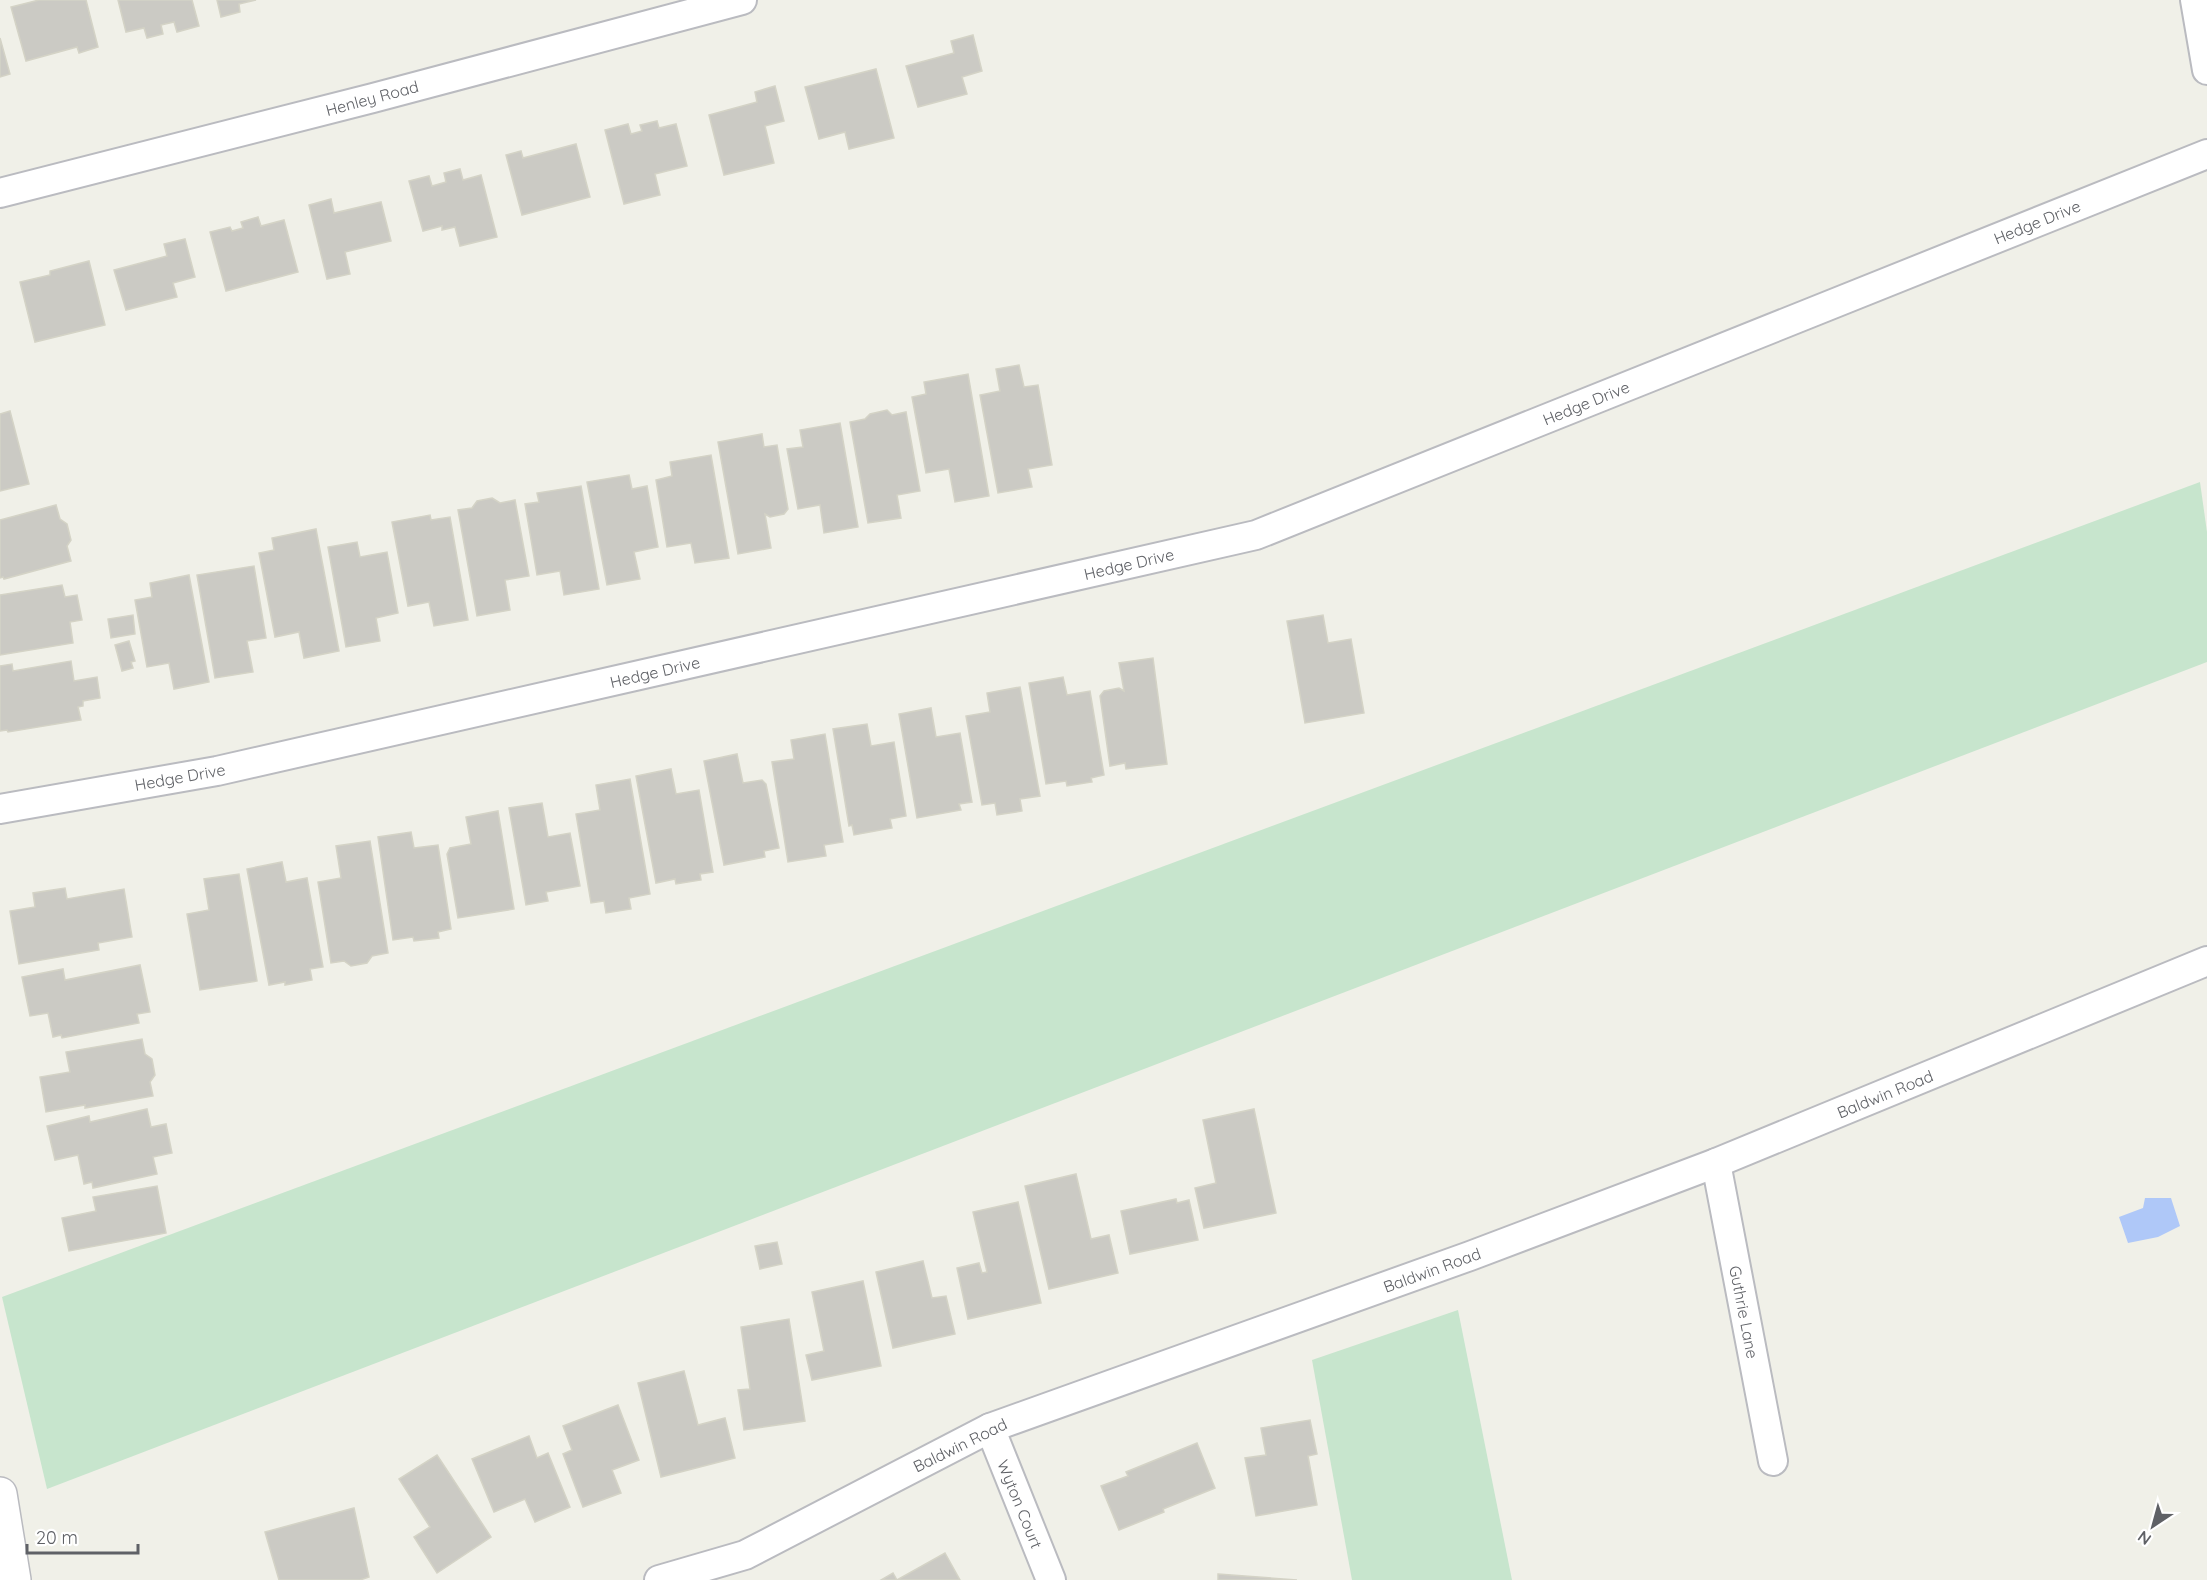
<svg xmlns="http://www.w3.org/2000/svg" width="2207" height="1580" font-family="Quicksand,sans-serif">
<rect width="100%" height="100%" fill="#f0f0e8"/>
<g fill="#c7e5cd">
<path d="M2200,482l7,50v130l-2160,827 -45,-192z"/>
<path d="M1458,1310l54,270h-160l-40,-220z"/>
</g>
<path fill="#afc8f8" d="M2145,1198h26l9,28 -22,11 -30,6 -9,-26 24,-9z"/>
<g fill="#cbcac4" stroke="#d4d3c6" stroke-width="1.5">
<path d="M39,0h47l12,47 -19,6 -2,-6 -51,14 -15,-54z"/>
<path d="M118,0h74l7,26 -22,6 -3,-10 -13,3 2,9 -16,4 -3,-10 -18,4z"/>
<path d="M217,0h39l-17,4 1,8 -19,5z"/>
<path d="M973,35l9,36 -20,6 5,17 -49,13 -12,-41 48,-13 -3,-12z"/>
<path d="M0,38l10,36 -10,3z"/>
<path d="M876,69l18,69 -45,11 -4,-17 -26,7 -14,-52z"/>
<path d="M775,86l9,35 -19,5 9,37 -50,12 -15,-60 48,-13 -2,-10z"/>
<path d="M657,121l2,7 17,-4 11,42 -32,8 5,21 -36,9 -19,-74 23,-6 3,10 11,-3 -2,-6z"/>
<path d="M576,144l14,53 -68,18 -16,-60 15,-4 2,7z"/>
<path d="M460,169l3,11 18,-5 16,62 -37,9 -5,-19 -13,3v-4l-19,5 -14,-50 20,-5 3,10 14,-4 -2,-9z"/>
<path d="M331,199l3,14 47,-11 10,39 -46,11 5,22 -23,5 -18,-74z"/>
<path d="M258,217l3,9 23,-6 14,52 -72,19 -16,-59 20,-5 2,4 11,-3 -2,-6z"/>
<path d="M185,239l10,38 -22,6 4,14 -51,13 -12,-40 53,-14 -3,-12z"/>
<path d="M89,261l16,64 -70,17 -15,-60 30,-7v-4z"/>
<path d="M1019,365l5,22 14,-2 14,80 -24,4 4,18 -34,6 -18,-98 20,-4 -4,-22z"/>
<path d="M968,374l21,122 -34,6 -6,-33 -23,4 -14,-76 14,-3 -2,-12z"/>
<path d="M887,410l5,5 14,-3 14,79 -23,4 4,23 -33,5 -18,-101 15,-3 5,-5z"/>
<path d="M10,411l19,73 -29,7v-77z"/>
<path d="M840,423l18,104 -34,6 -4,-28 -22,4 -11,-60 16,-2 -3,-17z"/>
<path d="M762,434l2,13 13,-2 11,64 -4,5 -14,3 -5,-3 6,34 -33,6 -20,-112z"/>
<path d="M711,455l18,103 -34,5 -4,-20 -24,4 -11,-67 16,-4 -2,-14z"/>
<path d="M629,475l3,14 15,-3 11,61 -24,5 6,27 -33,6 -20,-103z"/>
<path d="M581,486l18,103 -35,6 -4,-24 -23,4 -12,-71 14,-2 -2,-9z"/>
<path d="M492,498l8,5 15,-3 14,76 -24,4 5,30 -33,6 -19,-106 14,-2 5,-7z"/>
<path d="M56,505l4,14 7,5 4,16 -4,6 4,15 -67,18 -1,-2 -3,1v-58z"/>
<path d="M430,515l1,5 19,-3 18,103 -34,6 -5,-24 -21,4 -16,-84z"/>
<path d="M316,529l23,122 -35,7 -5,-26 -24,5 -16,-84 15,-3 -2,-12z"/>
<path d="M357,542l3,15 27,-5 11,61 -22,5 4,23 -34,6 -18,-100z"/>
<path d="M254,566l12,72 -19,3 6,31 -38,6 -18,-103z"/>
<path d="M189,575l20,107 -35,7 -5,-26 -22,4 -12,-67 17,-3 -2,-14z"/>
<path d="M62,585l3,12 12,-2 5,25 -12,2 3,21 -73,12v-60z"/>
<path d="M133,615l2,19 -24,4 -3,-19z"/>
<path d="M1323,615l5,28 23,-4 13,74 -59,10 -18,-102z"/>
<path d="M129,641l6,20 -4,1 2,6 -11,3 -7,-26z"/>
<path d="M1153,658l14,106 -41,5 -1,-6 -15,3 -10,-70 4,-5 15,-3 5,3 -5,-28z"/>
<path d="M71,661l3,20 23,-4 3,21 -17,3v5l-5,1 3,13 -73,12 -1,-2 -7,1v-65l12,-2 1,7z"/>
<path d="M1063,677l4,18 23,-4 14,84 -13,3 1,4 -25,4 -1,-5 -20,3 -17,-101z"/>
<path d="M1020,687l20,109 -20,3 2,12 -25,4 -2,-12 -13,2 -16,-89 24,-4 -3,-19z"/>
<path d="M931,708l5,29 24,-4 12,69 -13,2 2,6 -44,8 -18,-104z"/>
<path d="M867,724l4,22 23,-4 12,74 -16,3 2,9 -38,7 -2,-10 -3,1 -16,-97z"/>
<path d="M825,734l18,108 -19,3 2,11 -38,6 -16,-100 22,-3 -3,-19z"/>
<path d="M737,754l6,29 19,-3 4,4 13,64 -15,3 1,6 -41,8 -20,-104z"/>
<path d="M671,769l5,25 23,-4 14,82 -13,2 1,6 -25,4 -1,-5 -19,4 -20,-107z"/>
<path d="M630,779l20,115 -21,4 2,11 -25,4 -2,-12 -13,2 -15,-89 24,-4 -4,-25z"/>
<path d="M542,803l6,34 22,-4 10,53 -34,6 2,9 -22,4 -17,-97z"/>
<path d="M498,811l16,98 -56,9 -11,-64 3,-6 21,-4 -5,-27z"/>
<path d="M411,832l3,16 24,-3 13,84 -13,3 1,6 -25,3 -1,-4 -20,3 -15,-103z"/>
<path d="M370,841l18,112 -16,3 -5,7 -16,3 -7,-5 -13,2 -13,-81 23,-4 -5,-32z"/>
<path d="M282,862l4,20 21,-4 16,89 -13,2 2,11 -27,5v-3l-16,3 -22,-116z"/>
<path d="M239,874l18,107 -57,9 -13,-76 22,-4 -5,-31z"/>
<path d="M65,888l2,11 57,-10 8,48 -34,6 1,7 -80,14 -9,-53 25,-4 -2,-14z"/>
<path d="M140,965l10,47 -13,2 2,9 -77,15 -1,-3 -8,2 -5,-24 -18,3 -8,-39 41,-8 2,11z"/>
<path d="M142,1039l3,15 7,5 3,16 -5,7 3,14 -68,12v-3l-39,7 -6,-35 30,-5 -4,-20z"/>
<path d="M147,1109l4,18 15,-3 6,29 -19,4 4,17 -64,14 -1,-6 -8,2 -6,-29 -23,5 -8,-34 42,-10 1,6z"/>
<path d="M1254,1109l22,104 -72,15 -9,-40 21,-5 -13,-63z"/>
<path d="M1076,1174l15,65 18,-4 9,38 -69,16 -24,-103z"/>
<path d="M157,1186l9,47 -97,18 -7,-33 34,-7 -3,-14z"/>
<path d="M1176,1199l1,4 12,-3 9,40 -68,14 -9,-43z"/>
<path d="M1018,1202l23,101 -73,16 -11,-51 22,-5 3,10 5,-1 -14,-60z"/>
<path d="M777,1242l5,22 -22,5 -5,-23z"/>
<path d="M923,1261l9,37 14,-2 9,38 -62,14 -17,-76z"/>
<path d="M863,1281l18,85 -69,14 -6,-25 18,-4 -12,-59z"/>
<path d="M789,1319l16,102 -61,9 -6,-40 12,-1 -9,-62z"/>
<path d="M684,1371l14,54 27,-7 10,40 -74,19 -23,-94z"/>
<path d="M618,1405l21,55 -27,10 9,23 -38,14 -20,-53 9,-4 -9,-24z"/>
<path d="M1310,1420l7,34 -9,2 9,49 -61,11 -11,-58 21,-3 -5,-27z"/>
<path d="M529,1436l8,22 11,-5 22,54 -35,15 -10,-23 -31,13 -22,-53z"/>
<path d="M1197,1443l18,45 -52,21 1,3 -45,18 -18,-44 27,-10 -2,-4z"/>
<path d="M437,1455l54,82 -54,36 -23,-36 16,-10 -31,-48z"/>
<path d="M354,1508l15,69 -9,3h-81l-14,-48z"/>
<path d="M945,1553l15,27h-79l12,-7 4,7z"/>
<path d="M1218,1574l79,6h-79z"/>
</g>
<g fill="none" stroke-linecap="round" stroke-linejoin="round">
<defs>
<g id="minor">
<path d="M2195,0l12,70"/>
<path d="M0,193l373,-95 369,-98"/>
<path d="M0,809l217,-38 1039,-236 951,-381"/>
<path d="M1716,1163l57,298"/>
<path d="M990,1428l61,152"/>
<path d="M659,1580l86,-25 245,-127 480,-172 246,-93 491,-202"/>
</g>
<path id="tertiary" d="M0,1494l14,86"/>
</defs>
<use href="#minor" stroke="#babbc0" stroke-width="32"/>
<use href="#tertiary" stroke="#babbc0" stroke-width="36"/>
<use href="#minor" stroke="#fff" stroke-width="28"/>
<use href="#tertiary" stroke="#fff" stroke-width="33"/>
</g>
<g text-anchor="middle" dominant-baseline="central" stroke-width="4.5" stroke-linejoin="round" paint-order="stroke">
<g font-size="16" fill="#5f6166" stroke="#fff">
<text transform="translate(372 98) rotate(-15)">Henley Road</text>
<text transform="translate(2037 222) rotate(-22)">Hedge Drive</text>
<text transform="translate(1586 403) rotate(-22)">Hedge Drive</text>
<text transform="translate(1129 564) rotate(-13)">Hedge Drive</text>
<text transform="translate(655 672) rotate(-13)">Hedge Drive</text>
<text transform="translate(180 777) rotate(-10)">Hedge Drive</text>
<text transform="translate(1885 1094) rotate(-22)">Baldwin Road</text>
<text transform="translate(1432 1270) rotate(-20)">Baldwin Road</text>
<text transform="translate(1744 1312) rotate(79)">Guthrie Lane</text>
<text transform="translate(960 1445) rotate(-26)">Baldwin Road</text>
<text transform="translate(1020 1504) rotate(68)">Wyton Court</text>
</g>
</g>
<g transform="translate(2153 1526) rotate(216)" stroke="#ffffff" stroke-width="4.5" paint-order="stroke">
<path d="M0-4.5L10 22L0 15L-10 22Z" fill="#5f6166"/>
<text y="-9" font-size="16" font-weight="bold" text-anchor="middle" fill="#5f6166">N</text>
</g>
<path d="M27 1544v9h111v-9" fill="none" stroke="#5f6166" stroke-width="3"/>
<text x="36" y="1544" font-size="18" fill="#5f6166" stroke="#ffffff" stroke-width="4.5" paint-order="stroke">20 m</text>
</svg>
